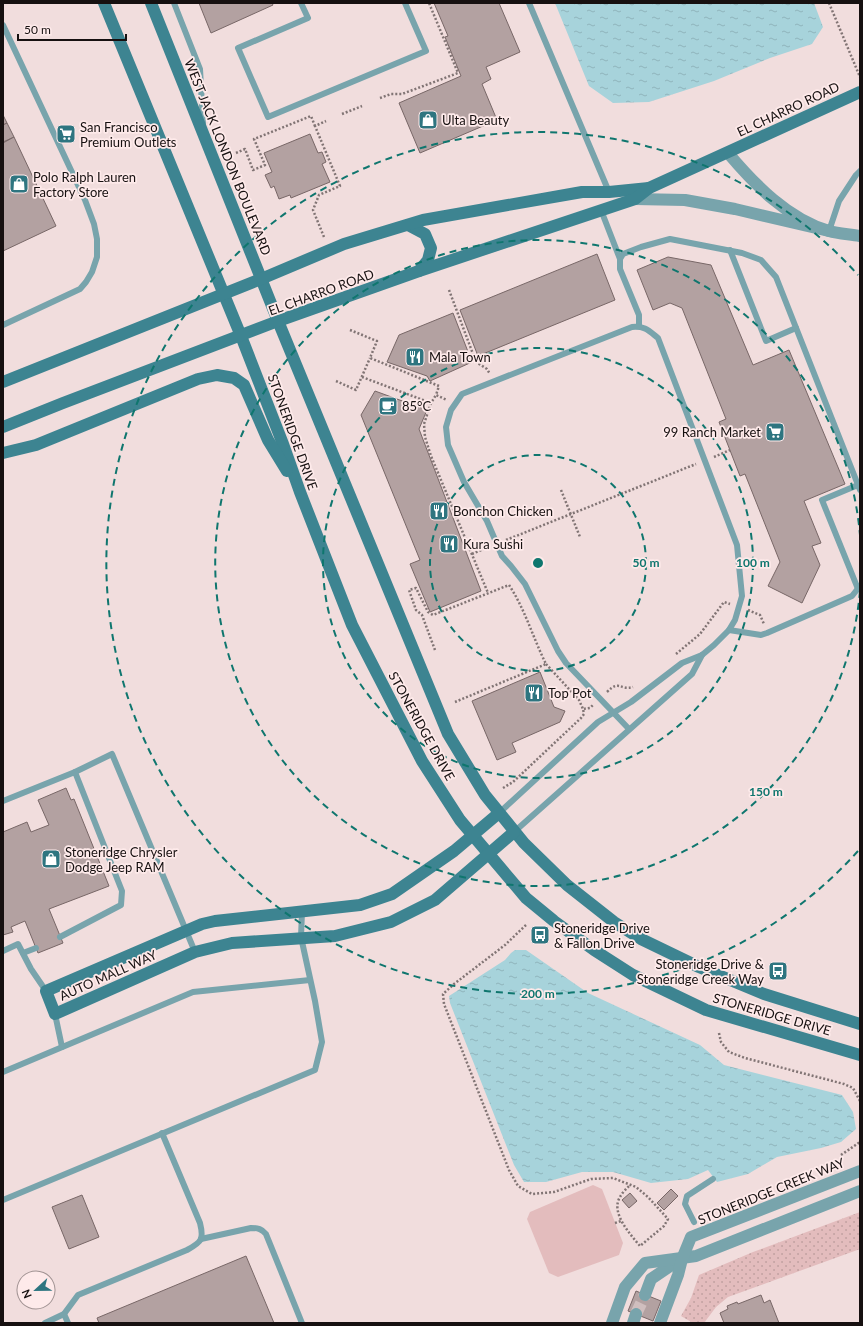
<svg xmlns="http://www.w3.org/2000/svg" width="863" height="1326" font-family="Lato,sans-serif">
<defs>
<pattern id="grass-dots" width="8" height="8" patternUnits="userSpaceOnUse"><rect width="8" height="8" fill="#e3bcbd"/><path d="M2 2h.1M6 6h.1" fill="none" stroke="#c2a1a1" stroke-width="1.8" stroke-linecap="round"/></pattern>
<pattern id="water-ripples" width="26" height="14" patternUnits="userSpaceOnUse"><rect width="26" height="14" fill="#a7d3db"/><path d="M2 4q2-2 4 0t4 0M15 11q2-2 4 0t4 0" fill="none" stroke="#8fb4bb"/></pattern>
</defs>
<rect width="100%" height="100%" fill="#f1dddd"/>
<path fill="url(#grass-dots)" d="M860,1212v37l-132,48 -12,10 -12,16h-11l-12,-7 10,-18 8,-23 54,-23z"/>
<path fill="#e3bcbd" d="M593,1185l9,4 21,54 -4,12 -61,22 -9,-4 -22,-54 3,-7z"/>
<g fill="url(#water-ripples)">
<path d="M555,3h259l9,24 -11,17 -42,14 -56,23 -65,21 -36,1 -24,-17z"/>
<path d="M515,950h11l62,43 112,52 24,20 118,30 11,17 3,17 -15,13 -20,6 -44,9 -29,17 -31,8 -9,-12 -20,9 -37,4 -38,-11h-31l-36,10h-22l-10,-17 -64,-162 -1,-7 56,-36 6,-7z"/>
</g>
<g fill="#b3a1a1" stroke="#786767">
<path d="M199,3h73l1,2 -62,28z"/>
<path d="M434,3h65l21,49 -34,15 5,12 -9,5 15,36 -77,33 -21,-50 62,-27 -16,-39 3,-1z"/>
<path d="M3,115l4,8 -4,2z"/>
<path d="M7,123l7,14 -11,5v-17z"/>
<path d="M310,134l8,19 4,-1 4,10 -4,2 8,18 -39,16 -1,-3 -11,4 -5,-13 -3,2 -6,-13 7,-3 -8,-19z"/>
<path d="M14,137l42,89 -53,25v-108z"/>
<path d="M597,254l18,46 -137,56 -18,-46z"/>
<path d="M668,257l43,8 42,100 36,-15 56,134 -41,17 17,42 -9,3 8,19 -18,38 -34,-17 12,-24 -35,-88 -5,2 -21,-54 7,-3 -44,-111 -12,-5 -17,7 -16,-40z"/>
<path d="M453,313l19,49 -42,19 -3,-5 -40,-14 12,-27z"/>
<path d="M375,391l52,19 -8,19 62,162 -51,21 -20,-48 10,-4 -59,-145z"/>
<path d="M540,672l14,35 11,4 -5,11 -48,21 4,9 -19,8 -25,-59z"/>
<path d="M66,788l5,12 3,-1 35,87 -60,23 14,34 -25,10 -13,-32 -14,6 2,5 -10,3v-103l24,-10 4,10 18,-7 -11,-25z"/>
<path d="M671,1189l7,7 -14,14 -7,-7z"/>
<path d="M630,1193l7,8 -8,7 -7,-8z"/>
<path d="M82,1195l17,42 -30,12 -17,-42z"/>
<path d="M246,1256l28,67h-175l-2,-5z"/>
<path d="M636,1291l25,10 -8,20 -25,-10z"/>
<path d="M761,1295l3,8 6,-3 9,23h-55l-4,-10 8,-4 -1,-3 10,-4 1,2z"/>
</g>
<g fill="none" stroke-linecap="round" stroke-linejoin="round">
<path stroke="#d0bebe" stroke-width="12" stroke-dasharray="12 6" stroke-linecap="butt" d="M636,1314l9,-19"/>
<g stroke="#817474" stroke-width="2.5" stroke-dasharray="2 2" stroke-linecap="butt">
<path d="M829,3l31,74"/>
<path d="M380,98l11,-4h11l56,-21 -29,-70"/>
<path d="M342,114l20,-8"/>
<path d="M236,153l9,-4 8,21 12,-5 -11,-26 57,-23 4,10"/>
<path d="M324,237l-11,-27 6,-15 21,-9 -25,-60 11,-5"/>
<path d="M449,290l27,72 11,7 3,5"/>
<path d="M350,330l27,11 -7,17 69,28 -3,9 11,5"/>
<path d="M362,377l69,26 5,-8"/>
<path d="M336,381l20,9 14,-32"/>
<path d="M431,403l-7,21 1,13 6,19 57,137"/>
<path d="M714,457l16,-7"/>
<path d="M561,490l19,47"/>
<path d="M506,540l190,-76"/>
<path d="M472,554l16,-7"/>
<path d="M748,610l12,5 4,9"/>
<path d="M435,650l-13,-35 -6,-5 -7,-20 7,-2 12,24 5,3 76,-30c16,24 24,53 37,79l-91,38"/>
<path d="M676,654l24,-20 24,-32 6,2"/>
<path d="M546,664l33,36 4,9"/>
<path d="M607,692c13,-13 13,-1 26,-5"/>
<path d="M503,788l10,-6 68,-64 3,-4 -1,-5 7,-1 3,-3"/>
<path d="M526,925l-21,20 -51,39 -11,10 1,10 65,166 9,16 14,8 22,-2 37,-13 22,-1 23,9 12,10 20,22 -4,7 -24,20c-9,-11 -30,-33 -20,-49 2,-4 6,-8 10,-12"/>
<path d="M719,1033l2,9 8,10 16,6 99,26 9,4 7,13"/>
<path d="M841,1155l19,-13"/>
<path d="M615,1223l6,-2"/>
</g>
<g stroke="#78a4ac" stroke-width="6">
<path d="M174,3l26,66 3,54"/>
<path d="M301,3l7,15 -70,30 30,69 158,-66 -21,-48"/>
<path d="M529,3l80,189"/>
<path d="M3,25l82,175 9,24 3,15v18l-5,15 -6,10 -6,7 -77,36"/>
<path d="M601,210l19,49"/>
<path d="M829,231l10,-30 17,-26 4,-4"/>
<path d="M730,250l36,91 30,-13"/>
<path d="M639,326v-11l-19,-46v-10l3,-5 18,-7 29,-8 72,14 19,7 15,17 84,213"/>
<path d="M858,589l-36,-89 36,-15"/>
<path d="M729,630l32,5 6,-2 85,-37 8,-10"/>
<path d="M75,772l37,-18 83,198"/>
<path d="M3,801l72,-29 47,119 -1,14 -61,32"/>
<path d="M499,813l99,-91 33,-20 51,-39 20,-8 12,-10 15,-15 6,-10 7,-24 -5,-51 -79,-207c-10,-8 -13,-12 -26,-11l-170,67 -11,16 -5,17 2,18 16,37 23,39 15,35 9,10 14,18 33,67 8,12 63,66"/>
<path d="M514,832l178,-158 10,-19"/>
<path d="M3,951l15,-7 13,25 15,22"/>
<path d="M23,953l13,-5"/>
<path d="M55,1014l7,33"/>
<path d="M3,1072l190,-80 117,-12"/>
<path d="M3,1200l312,-130 7,-28 -7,-41 -14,-64 1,-25"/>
<path d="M694,1222l-9,-18 2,-8 26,-17"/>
<path d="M201,1239l50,-11c7,0 11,1 15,6l36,89"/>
<path d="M64,1314l4,9"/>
<path d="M45,1323l19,-9 14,-19 109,-45c15,-8 17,-11 13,-27l-38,-90"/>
</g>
<g stroke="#78a4ac" stroke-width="12">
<path d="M728,153c27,32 60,66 101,78 10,3 21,3 31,5"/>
<path d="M635,199l50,1 50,9 94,22"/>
<path d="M645,1295l6,-16 28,-19"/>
<path d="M612,1323l13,-36 20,-24 51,-7 164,-65"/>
<path d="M633,1323l3,-9"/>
<path d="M660,1323l18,-48 4,-16 9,-22 169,-66"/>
</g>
<g stroke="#3d8491" stroke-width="12">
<path d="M104,3l137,333 42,108 17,48 52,133 70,136 38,59 66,78 28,23 40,29 39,25 73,35 154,45"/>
<path d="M151,3l127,318 170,413 37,61 39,48 43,42 47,37 27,17 58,28 65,27 96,30"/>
<path d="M408,225l17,9 6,14 -3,12 -9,11"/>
<path d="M3,382l258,-103 83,-35 79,-24 159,-28h27l40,-4"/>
<path d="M3,427l60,-24 215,-82 141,-50 216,-72 14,-11 211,-96"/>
<path d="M3,453l33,-8 162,-66 19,-4 17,3 10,7 24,55 19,31"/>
<path d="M499,813l-45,38 -62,43 -32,11 -145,16 -13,3 -156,67 9,23 140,-62 37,-9 103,-7 56,-14 44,-22 79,-68"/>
</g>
</g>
<g fill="none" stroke="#0f766e" stroke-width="2" stroke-dasharray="7 5">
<circle cx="538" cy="563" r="108"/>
<circle cx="538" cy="563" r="215"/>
<path d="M860 591A323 323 0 1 1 860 535"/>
<path d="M858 851A431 431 0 1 1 858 275"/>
</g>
<defs>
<symbol id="shop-square" viewBox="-11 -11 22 22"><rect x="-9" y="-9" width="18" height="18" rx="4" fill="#2e7580" stroke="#feeaea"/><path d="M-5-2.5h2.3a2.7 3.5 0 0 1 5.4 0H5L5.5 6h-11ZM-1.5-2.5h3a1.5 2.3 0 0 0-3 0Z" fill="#fff"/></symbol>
<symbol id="supermarket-square" viewBox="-11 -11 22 22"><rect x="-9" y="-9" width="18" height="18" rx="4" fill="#2e7580" stroke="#feeaea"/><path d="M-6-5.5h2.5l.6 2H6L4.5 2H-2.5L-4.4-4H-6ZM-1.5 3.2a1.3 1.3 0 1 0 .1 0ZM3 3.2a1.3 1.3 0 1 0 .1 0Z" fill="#fff"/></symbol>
<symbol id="restaurant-square" viewBox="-11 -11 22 22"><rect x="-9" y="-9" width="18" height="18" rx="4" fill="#2e7580" stroke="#feeaea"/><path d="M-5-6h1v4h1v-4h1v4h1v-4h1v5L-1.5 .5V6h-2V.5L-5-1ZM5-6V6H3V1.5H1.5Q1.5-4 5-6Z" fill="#fff"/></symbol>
<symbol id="cafe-square" viewBox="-11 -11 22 22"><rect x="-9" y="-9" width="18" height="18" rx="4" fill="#2e7580" stroke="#feeaea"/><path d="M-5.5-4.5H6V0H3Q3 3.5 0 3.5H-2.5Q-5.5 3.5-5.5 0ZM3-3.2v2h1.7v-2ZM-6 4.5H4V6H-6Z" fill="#fff"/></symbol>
<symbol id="bus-square" viewBox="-11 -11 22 22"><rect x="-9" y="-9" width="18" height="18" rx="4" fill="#2e7580" stroke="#feeaea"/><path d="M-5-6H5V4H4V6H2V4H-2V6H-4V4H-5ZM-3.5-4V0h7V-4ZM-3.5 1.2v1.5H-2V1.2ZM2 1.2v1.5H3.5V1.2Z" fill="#fff"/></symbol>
</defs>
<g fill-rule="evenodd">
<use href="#shop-square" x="417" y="109" width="22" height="22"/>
<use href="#supermarket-square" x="55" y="123" width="22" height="22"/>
<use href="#shop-square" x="8" y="173" width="22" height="22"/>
<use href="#restaurant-square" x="404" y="346" width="22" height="22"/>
<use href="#cafe-square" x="377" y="395" width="22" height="22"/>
<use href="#supermarket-square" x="764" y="421" width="22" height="22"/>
<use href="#restaurant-square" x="428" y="500" width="22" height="22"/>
<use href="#restaurant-square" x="438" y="533" width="22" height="22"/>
<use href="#restaurant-square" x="523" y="682" width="22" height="22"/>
<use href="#shop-square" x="40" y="848" width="22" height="22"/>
<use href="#bus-square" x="529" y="924" width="22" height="22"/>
<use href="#bus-square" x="767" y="960" width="22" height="22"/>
</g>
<g text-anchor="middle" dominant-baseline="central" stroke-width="3.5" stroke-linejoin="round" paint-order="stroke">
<g font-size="13" fill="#161010" stroke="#feeaea">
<text transform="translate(788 109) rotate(-25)">EL CHARRO ROAD</text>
<text transform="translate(228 157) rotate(68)">WEST JACK LONDON BOULEVARD</text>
<text transform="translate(321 292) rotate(-20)">EL CHARRO ROAD</text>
<text transform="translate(293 432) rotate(70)">STONERIDGE DRIVE</text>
<text transform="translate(422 726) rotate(61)">STONERIDGE DRIVE</text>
<text transform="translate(108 975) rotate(-24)">AUTO MALL WAY</text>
<text transform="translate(772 1014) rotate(16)">STONERIDGE DRIVE</text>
<text transform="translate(771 1191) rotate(-22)">STONERIDGE CREEK WAY</text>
</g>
<g font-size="13" fill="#161010" stroke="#feeaea" text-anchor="start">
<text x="442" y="120">Ulta Beauty</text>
<text x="80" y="127">San Francisco<tspan x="80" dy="15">Premium Outlets</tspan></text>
<text x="33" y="177">Polo Ralph Lauren<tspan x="33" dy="15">Factory Store</tspan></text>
<text x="429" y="357">Mala Town</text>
<text x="402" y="406">85°C</text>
<text x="761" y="432" text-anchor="end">99 Ranch Market</text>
<text x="453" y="511">Bonchon Chicken</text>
<text x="463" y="544">Kura Sushi</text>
<text x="548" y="693">Top Pot</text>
<text x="65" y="852">Stoneridge Chrysler<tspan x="65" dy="15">Dodge Jeep RAM</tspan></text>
<text x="554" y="928">Stoneridge Drive<tspan x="554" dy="15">&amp; Fallon Drive</tspan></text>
<text x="764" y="964" text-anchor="end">Stoneridge Drive &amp;<tspan x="764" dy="15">Stoneridge Creek Way</tspan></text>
</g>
</g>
<circle cx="538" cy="563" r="6" fill="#0f766e" stroke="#feeaea" stroke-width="2"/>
<g font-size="12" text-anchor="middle" font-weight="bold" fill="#0f766e" stroke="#feeaea" stroke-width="3.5" stroke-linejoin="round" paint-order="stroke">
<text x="646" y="567">50 m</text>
<text x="753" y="567">100 m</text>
<text x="766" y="796">150 m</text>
<text x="538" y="998">200 m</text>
</g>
<rect width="863" height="1326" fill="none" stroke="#161010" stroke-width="8"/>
<g transform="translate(36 1290) rotate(248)"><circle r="19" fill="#feeaea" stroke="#a19393"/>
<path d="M0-3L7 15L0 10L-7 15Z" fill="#2e7580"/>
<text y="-6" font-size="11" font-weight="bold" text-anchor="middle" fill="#161010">N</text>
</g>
<path d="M18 34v6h108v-6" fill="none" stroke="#161010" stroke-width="2"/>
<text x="24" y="34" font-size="12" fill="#161010" stroke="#feeaea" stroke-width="3" paint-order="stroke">50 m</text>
</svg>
